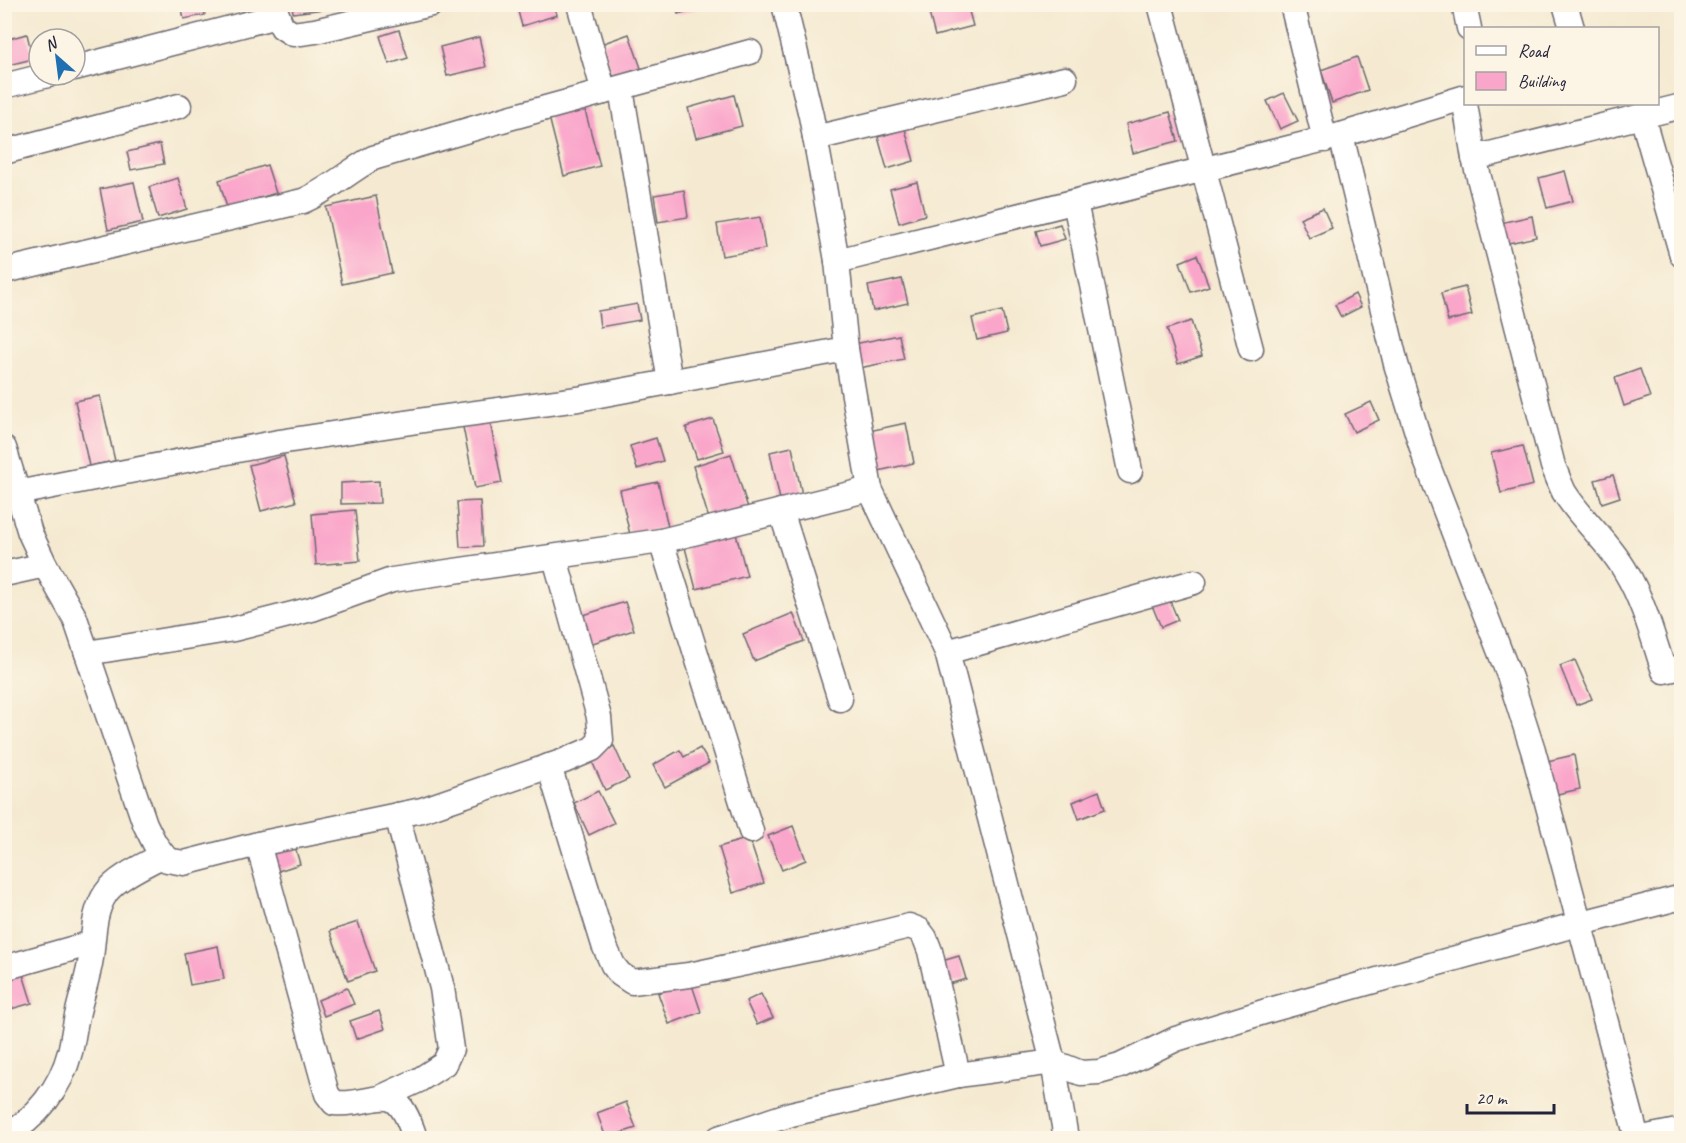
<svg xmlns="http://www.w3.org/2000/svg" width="1686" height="1143" font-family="Caveat,sans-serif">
<rect width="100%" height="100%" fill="#fcf5e5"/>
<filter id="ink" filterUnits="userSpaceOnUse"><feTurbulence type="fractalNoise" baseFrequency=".0167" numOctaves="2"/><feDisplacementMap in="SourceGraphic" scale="12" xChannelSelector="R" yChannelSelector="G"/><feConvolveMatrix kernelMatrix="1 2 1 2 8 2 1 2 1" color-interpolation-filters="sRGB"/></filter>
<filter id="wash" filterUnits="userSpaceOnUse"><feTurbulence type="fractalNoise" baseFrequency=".008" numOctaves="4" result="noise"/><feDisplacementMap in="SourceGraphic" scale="24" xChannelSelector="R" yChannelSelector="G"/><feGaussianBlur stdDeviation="1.35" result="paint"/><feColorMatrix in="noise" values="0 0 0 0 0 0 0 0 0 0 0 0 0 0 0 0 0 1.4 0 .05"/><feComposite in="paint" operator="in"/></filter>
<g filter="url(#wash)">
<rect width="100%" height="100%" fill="#f5ead1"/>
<g id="blocks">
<g fill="#faa6ca">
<path d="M292,4h31l1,5 -31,4z"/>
<path d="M516,4h38l3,11 -35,11z"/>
<path d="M675,4h32l1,1 -30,9z"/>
<path d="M962,4h5l6,22 -38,10 -6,-23z"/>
<path d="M181,5h22l2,10 -21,4z"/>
<path d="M399,30l9,28 -19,6 -9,-28z"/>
<path d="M27,34l6,25 -29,7v-26z"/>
<path d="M629,34l12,34 -27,10 -13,-34z"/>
<path d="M479,37l7,30 -39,9 -7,-29z"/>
<path d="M1357,57l11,33 -36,13 -11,-33z"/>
<path d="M1284,93l14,28 -18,8 -13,-28z"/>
<path d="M734,95l8,31 -46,12 -8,-30z"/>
<path d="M583,103l17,63 -36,10 -16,-63z"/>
<path d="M1170,112l8,29 -45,12 -7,-29z"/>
<path d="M905,129l9,32 -27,8 -9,-32z"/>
<path d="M160,144l4,20 -33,6 -4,-18z"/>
<path d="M267,165l9,28 -49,15 -8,-28z"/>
<path d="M1565,171l8,30 -26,7 -8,-30z"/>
<path d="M178,178l9,31 -29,9 -9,-31z"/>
<path d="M134,182l9,40 -35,8 -8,-41z"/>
<path d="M917,182l8,33 -26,8 -9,-34z"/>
<path d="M684,190l4,27 -30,5 -4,-27z"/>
<path d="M376,196l16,77 -50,11 -16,-77z"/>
<path d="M1323,208l9,20 -23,10 -9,-20z"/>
<path d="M1532,216l4,21 -32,7 -4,-21z"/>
<path d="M760,217l5,32 -43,7 -5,-32z"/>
<path d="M1060,224l5,15 -25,7 -4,-15z"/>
<path d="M1197,255l12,31 -18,6 -11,-30z"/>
<path d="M902,279l6,24 -35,8 -5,-25z"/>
<path d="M1465,287l7,28 -24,6 -7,-28z"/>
<path d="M1355,294l6,13 -20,10 -6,-12z"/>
<path d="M637,304l3,16 -40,7 -2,-16z"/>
<path d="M1002,311l5,22 -30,7 -5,-22z"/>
<path d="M1191,321l11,35 -24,8 -11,-35z"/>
<path d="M899,335l5,24 -45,9 -5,-24z"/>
<path d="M1640,369l10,28 -26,9 -9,-28z"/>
<path d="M100,396l15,65 -26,5 -14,-65z"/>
<path d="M1371,402l8,18 -25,12 -9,-18z"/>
<path d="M713,419l11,32 -27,8 -11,-32z"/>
<path d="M490,422l12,61 -27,5 -12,-61z"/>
<path d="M906,423l8,40 -36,8 -9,-40z"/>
<path d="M656,438l7,23 -26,8 -7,-23z"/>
<path d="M1523,446l10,39 -32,8 -10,-40z"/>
<path d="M792,447l10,48 -22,5 -10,-48z"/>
<path d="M731,454l17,54 -39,11 -16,-53z"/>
<path d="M284,456l12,46 -35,9 -12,-46z"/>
<path d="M1613,475l7,22 -18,6 -7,-23z"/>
<path d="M379,481l1,22 -39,1v-21z"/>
<path d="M658,482l10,45 -38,8 -10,-45z"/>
<path d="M480,501l3,45 -23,1 -3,-45z"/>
<path d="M355,510l5,51 -44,4 -4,-51z"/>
<path d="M735,530l12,46 -51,13 -12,-45z"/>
<path d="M1168,596l10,24 -17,7 -10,-24z"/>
<path d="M625,602l9,28 -51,16 -9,-28z"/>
<path d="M793,613l11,28 -50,20 -11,-27z"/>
<path d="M1575,660l17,39 -16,6 -16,-39z"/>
<path d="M614,746l15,33 -24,11 -15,-33z"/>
<path d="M700,748l9,15 -44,24 -12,-22 27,-15 4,7z"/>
<path d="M1574,755l6,34 -27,6 -6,-34z"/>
<path d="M598,791l16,32 -25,12 -15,-32z"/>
<path d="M1099,791l6,18 -26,10 -6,-17z"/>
<path d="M793,826l13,34 -24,10 -14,-34z"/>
<path d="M749,838l15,45 -31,10 -14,-46z"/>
<path d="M295,847l5,17 -28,9 -5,-17z"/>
<path d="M358,922l17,49 -27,10 -18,-50z"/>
<path d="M218,946l6,33 -34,6 -6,-32z"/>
<path d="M959,956l7,23 -17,5 -7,-23z"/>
<path d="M22,971l10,32 -28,8v-34z"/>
<path d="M691,982l10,30 -32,12 -11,-31z"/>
<path d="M347,988l7,16 -30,12 -6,-16z"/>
<path d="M761,994l12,24 -16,7 -11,-24z"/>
<path d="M379,1011l6,18 -29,10 -6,-18z"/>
<path d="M626,1102l10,26 -30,10 -9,-25z"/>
</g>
</g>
</g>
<g filter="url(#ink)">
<use href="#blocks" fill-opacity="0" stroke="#6c6870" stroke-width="1.5"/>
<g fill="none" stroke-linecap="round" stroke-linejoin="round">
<defs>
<g id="minor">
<path d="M273,4l9,23 11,7 22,-3 116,-27"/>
<path d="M579,4l25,88"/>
<path d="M1160,4l91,345"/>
<path d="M1292,4l33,136"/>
<path d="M1464,4l5,24"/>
<path d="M1565,4l7,24"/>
<path d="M75,68l202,-52"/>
<path d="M4,86l44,-11"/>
<path d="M621,89l49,293"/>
<path d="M1464,98l10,60 79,308c4,9 7,18 11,26 18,29 45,50 62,80 18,30 27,66 38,99l18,-4"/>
<path d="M1642,116l40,139"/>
<path d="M1341,135l55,229 29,94 85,220 23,72 104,388"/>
<path d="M815,138l250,-59"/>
<path d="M4,152l175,-46"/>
<path d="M1474,158l208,-52"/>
<path d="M1075,202l55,269"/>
<path d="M837,261l504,-126 125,-38"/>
<path d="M4,271l299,-70c26,-11 46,-30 70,-43l136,-40 241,-66"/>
<path d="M4,448l26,85 15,32 30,53 70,206 10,20 12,16 17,3 74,-19 164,-34 142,-49 28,-12 9,-9 -2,-23 -44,-159"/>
<path d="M870,489l77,163 106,410 13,76"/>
<path d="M17,493l262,-51 152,-23 147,-20 268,-50"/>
<path d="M781,511l59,188"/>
<path d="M661,541l90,290"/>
<path d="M4,574l41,-9"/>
<path d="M947,652l247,-70"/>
<path d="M87,653l147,-24 78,-20 80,-29 269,-39 209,-52 -24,-140 -9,-88 -17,-97 -9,-48 -27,-112"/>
<path d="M549,766l55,179 9,20 7,9 12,8 57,-7 156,-33 64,-16 10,4 6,8 5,13 28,124"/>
<path d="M258,844l69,250 7,9c46,4 60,-30 81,35"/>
<path d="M4,968l88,-25"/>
<path d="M384,1096l35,-16 25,-16 7,-15 -9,-61 -45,-173"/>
<path d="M4,1136c33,-17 57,-49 66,-84 3,-12 4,-24 7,-36 4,-19 11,-38 14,-58 3,-23 2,-46 15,-65 11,-16 41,-29 57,-38"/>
<path d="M719,1138l72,-24 167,-39 95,-13 28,11 18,-1 21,-6 56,-27 94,-29 308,-86 104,-27"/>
<path d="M1642,1138l40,-8"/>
</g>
</defs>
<use href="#minor" stroke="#6c6870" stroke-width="27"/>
<use href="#minor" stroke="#fff" stroke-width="24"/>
</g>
</g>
<rect width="1686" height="1143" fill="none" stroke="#fcf5e5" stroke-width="24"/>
<rect x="1464" y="27" width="195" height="78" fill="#fcf5e5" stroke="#a5a1a1" stroke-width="1.5"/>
<rect x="1476" y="46" width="30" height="9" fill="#ffffff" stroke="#a5a1a1" stroke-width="1.5"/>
<text x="1518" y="57" font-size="18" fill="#22223b">Road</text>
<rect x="1476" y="72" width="30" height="18" fill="#faa6ca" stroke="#a5a1a1" stroke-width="1.5"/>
<text x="1518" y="87" font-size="18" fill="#22223b">Building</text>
<g transform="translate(57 57) rotate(332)"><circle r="28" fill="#fcf5e5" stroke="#a5a1a1" stroke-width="1.5"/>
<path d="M0-4.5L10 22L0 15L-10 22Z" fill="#1f6fb2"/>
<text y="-9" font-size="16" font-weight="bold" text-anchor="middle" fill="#22223b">N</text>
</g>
<path d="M1467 1104v9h87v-9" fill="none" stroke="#22223b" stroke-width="3"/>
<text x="1476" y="1104" font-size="18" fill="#22223b" stroke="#fcf5e5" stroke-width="4.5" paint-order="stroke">20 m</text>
</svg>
